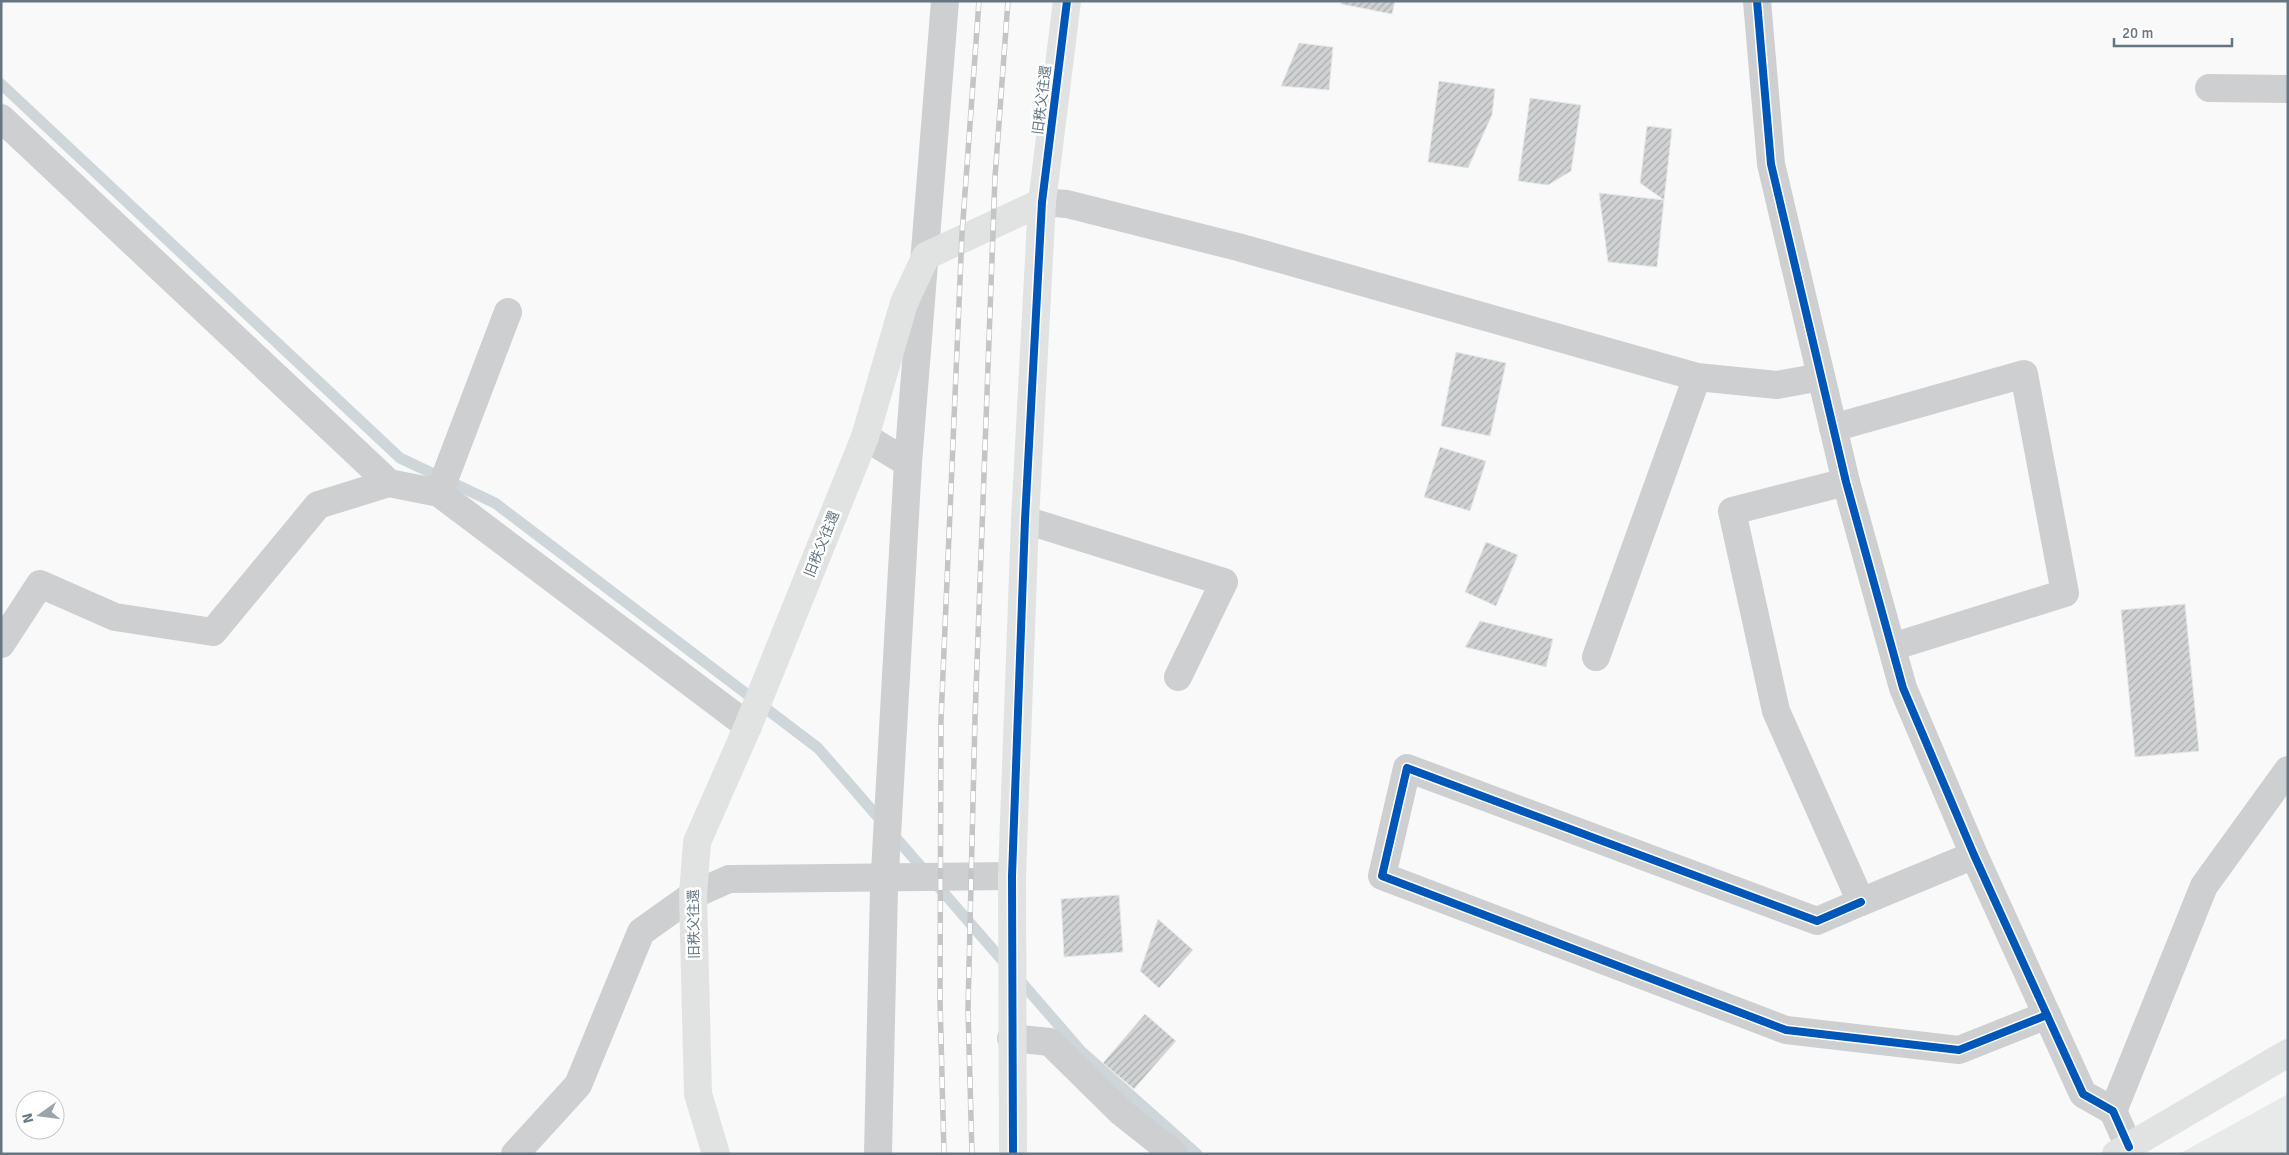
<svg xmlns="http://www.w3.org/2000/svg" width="2289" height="1155" font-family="Signika,'Noto Sans JP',sans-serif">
<defs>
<pattern id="building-hatch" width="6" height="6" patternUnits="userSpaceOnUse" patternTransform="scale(1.25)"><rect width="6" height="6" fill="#d0d2d3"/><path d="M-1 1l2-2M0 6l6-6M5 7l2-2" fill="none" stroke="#acafb1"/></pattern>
</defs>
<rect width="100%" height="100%" fill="#f9f9f9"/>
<path fill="#e8e9e9" d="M2288,1094v60h-109z"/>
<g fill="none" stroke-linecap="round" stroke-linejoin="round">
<path stroke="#ced6d9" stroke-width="11" d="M1,84l399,374 95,45 323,245 263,303 116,103"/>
</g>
<g fill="url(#building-hatch)" stroke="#e8e8e8">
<path d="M1341,1h54l-3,13 -51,-10z"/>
<path d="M1299,43l34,4 -4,43 -48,-4z"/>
<path d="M1439,81l56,8 -3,26 -24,53 -40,-6z"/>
<path d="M1530,98l51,7 -10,66 -23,14 -30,-4z"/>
<path d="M1647,126l25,3 -8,71 -24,-17z"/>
<path d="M1599,193l65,7 -7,67 -49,-5z"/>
<path d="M1456,352l50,11 -16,73 -49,-10z"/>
<path d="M1440,447l46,14 -16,50 -46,-14z"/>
<path d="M1486,542l32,13 -22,51 -31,-14z"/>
<path d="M2185,604l14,147 -64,6 -14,-147z"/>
<path d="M1480,621l73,18 -7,28 -81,-20z"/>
<path d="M1119,895l4,57 -59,5 -3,-58z"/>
<path d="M1158,919l35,31 -34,38 -19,-17z"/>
<path d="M1145,1014l31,27 -42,48 -31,-26z"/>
</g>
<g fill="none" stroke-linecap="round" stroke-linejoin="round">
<g stroke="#cecfd0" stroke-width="28">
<path d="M1757,1l14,163 75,318 57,206 71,167 109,239 30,17 16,36"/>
<path d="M2209,88l79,1"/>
<path d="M1,118l388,365 50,10 309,233"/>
<path d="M1042,202l25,2 171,43 459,130 -101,280"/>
<path d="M1697,377l80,8 44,-8"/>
<path d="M1833,428l191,-54 41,219 -173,54"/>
<path d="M865,437l43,26 -24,426 -6,265"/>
<path d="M908,463l37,-462"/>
<path d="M1846,482l-114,29 44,200 85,191 113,-47"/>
<path d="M439,493l69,-181"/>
<path d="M1025,520l199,62 -46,95"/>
<path d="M1,644l39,-60 75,33 98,15 105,-127 71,-22"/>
<path d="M1861,902l-44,19 -410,-153 -25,108 404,154 173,20 88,-35"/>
<path d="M1011,1038l39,4 71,70 53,42"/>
<path d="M2113,1111l91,-225 84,-116"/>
<path d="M515,1154l63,-69 63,-153 52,-37 36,-16 283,-3"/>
</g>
<g stroke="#e1e2e2" stroke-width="28">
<path d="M716,1154l-18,-60 -5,-199 4,-53 51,-116 117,-289 39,-134 22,-47 116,-54"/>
<path d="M1013,1154l-1,-278 13,-356 17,-318 25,-201"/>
<path d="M2116,1154l172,-101"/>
</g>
<defs>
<g id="rail">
<path d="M944,1154l-4,-155 1,-279 21,-486 17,-233"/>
<path d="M972,1154l-4,-145 7,-291 20,-541 13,-176"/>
</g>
</defs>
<use href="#rail" stroke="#c3c5c6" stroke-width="5.5"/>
<use href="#rail" stroke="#fff" stroke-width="4" stroke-dasharray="11" stroke-linecap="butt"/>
<defs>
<g id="cycleway">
<path d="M1757,1l14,163 75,318 57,206 71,167 109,239 30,17 16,36"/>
<path d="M1861,902l-44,19 -410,-153 -25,108 404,154 173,20 88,-35"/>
<path d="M1013,1154l-1,-278 13,-356 17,-318 25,-201"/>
</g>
</defs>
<use href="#cycleway" stroke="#fff" stroke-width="11"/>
<use href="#cycleway" stroke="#0057b8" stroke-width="8"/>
</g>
<g text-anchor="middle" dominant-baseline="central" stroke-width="5" stroke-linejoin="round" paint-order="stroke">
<g font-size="14" fill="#657683" stroke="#fff">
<text transform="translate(1042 100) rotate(-83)">旧秩父往還</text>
<text transform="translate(822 544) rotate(-68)">旧秩父往還</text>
<text transform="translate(694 924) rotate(-91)">旧秩父往還</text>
</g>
</g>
<rect width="2289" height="1155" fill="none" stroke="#657683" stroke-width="5"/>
<g transform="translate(40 1115) rotate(256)"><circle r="24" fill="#ffffff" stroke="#c1c8cd"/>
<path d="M0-4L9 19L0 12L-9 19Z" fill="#99a4ac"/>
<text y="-8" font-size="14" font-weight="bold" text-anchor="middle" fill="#657683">N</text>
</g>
<path d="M2114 38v8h118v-8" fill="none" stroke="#657683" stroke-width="2.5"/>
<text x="2122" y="38" font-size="15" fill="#657683" stroke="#ffffff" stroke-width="4" paint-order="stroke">20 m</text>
</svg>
